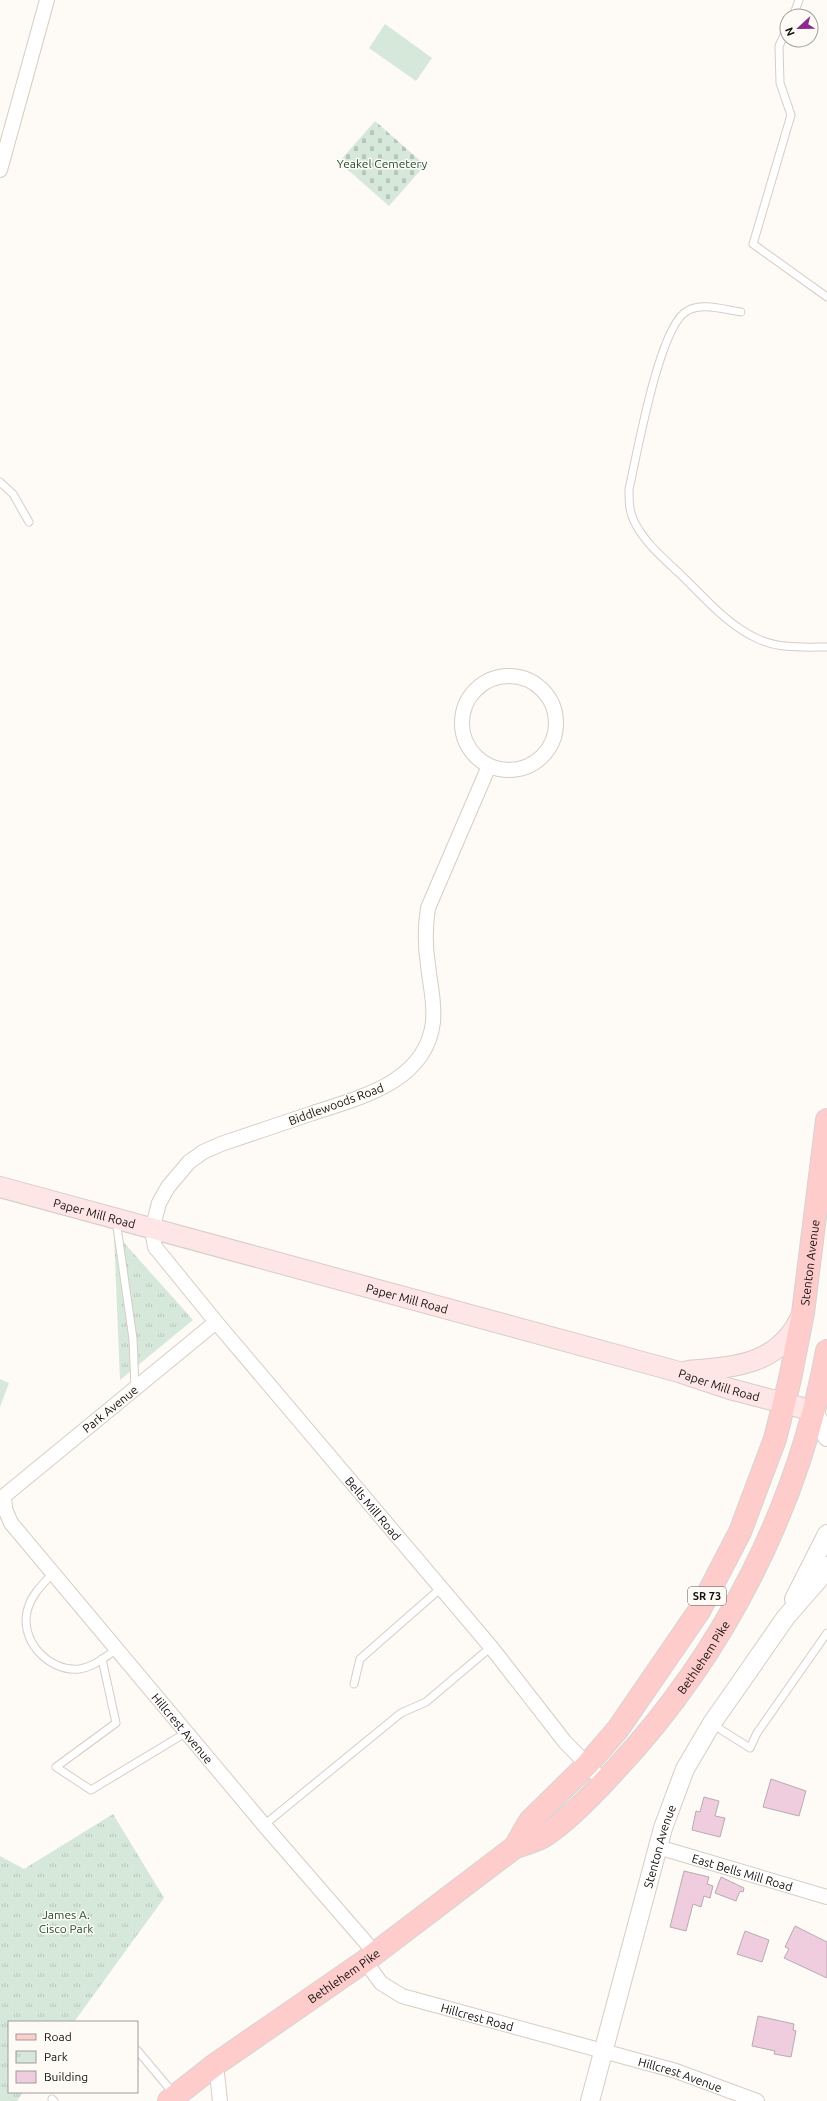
<svg xmlns="http://www.w3.org/2000/svg" width="827" height="2101" font-family="Ubuntu,sans-serif">
<defs>
<pattern id="cemetery-stones" width="16" height="16" patternUnits="userSpaceOnUse"><rect width="16" height="16" fill="#d6e8d9"/><path d="M2 7V4a2 2 0 0 1 4 0v3zM10 15v-3a2 2 0 0 1 4 0v3z" fill="#b7c6b9"/></pattern>
<pattern id="park-tufts" width="24" height="20" patternUnits="userSpaceOnUse"><rect width="24" height="20" fill="#d6e8d9"/><path d="M3 7l-1-3M5 7V3M7 7l1-3M15 17l-1-3M17 17v-4M19 17l1-3" fill="none" stroke="#b7c6b9"/></pattern>
</defs>
<rect width="100%" height="100%" fill="#fefaf6"/>
<g fill="#d6e8d9">
<path d="M385,24l47,34 -16,23 -47,-33z"/>
<path d="M0,1379l9,4 -9,24z"/>
</g>
<path fill="url(#cemetery-stones)" d="M375,121l50,44 -36,41 -50,-44z"/>
<g fill="url(#park-tufts)">
<path d="M114,1235l4,1 75,84 -73,60z"/>
<path d="M113,1814l51,84 -90,124h-65v70h14l-6,9h-17v-245l24,13z"/>
</g>
<g fill="#efcdde" stroke="#b7abb1">
<path d="M771,1779l35,12 -7,25 -36,-9z"/>
<path d="M704,1797l15,4 -4,15 10,2 -5,19 -28,-7 4,-19 4,1z"/>
<path d="M684,1871l25,6 -2,7 6,2 -3,12 -6,-2 -3,11 -8,-3 -7,27 -16,-4z"/>
<path d="M721,1877l23,11 -1,4 -3,-1 -4,10 -21,-8z"/>
<path d="M795,1926l32,16v36l-43,-20 5,-9 -4,-2z"/>
<path d="M745,1931l24,9 -7,22 -25,-8z"/>
<path d="M758,2016l36,8 -1,6 3,1 -5,26 -17,-3 1,-3 -23,-5z"/>
</g>
<g fill="none" stroke-linecap="round" stroke-linejoin="round">
<defs>
<g id="service">
<path d="M793,16l6,-16"/>
<path d="M787,29l-8,17 1,37 11,32 -38,129 74,53"/>
<path d="M741,312c-16,-2 -39,-10 -54,-1 -28,15 -50,144 -58,178 0,12 0,22 5,32 10,21 29,37 46,53 24,23 47,51 78,65 22,10 46,8 69,8"/>
<path d="M0,482l13,12 16,28"/>
<path d="M116,1220l17,119 2,49"/>
<path d="M53,1573c-10,11 -21,21 -25,35 -10,31 20,64 51,61 15,-2 26,-12 38,-20"/>
<path d="M102,1659l14,64 -60,44 35,23 96,-58"/>
<path d="M354,1684l6,-25 81,-71"/>
<path d="M712,1724l38,24 7,-15 70,-100"/>
<path d="M264,1825l137,-112 25,-11 65,-55"/>
<path d="M137,2050l37,44"/>
<path d="M52,2099l2,2"/>
</g>
<g id="minor">
<path d="M0,170l47,-170"/>
<circle cx="509" cy="723" r="47"/>
<path id="s1" d="M489,766l-61,142c-3,19 -3,38 0,57 2,20 7,37 5,57 -7,61 -75,76 -123,92 -30,10 -59,20 -89,30l-18,8 -14,10 -21,25 -9,16 -7,27 3,17 61,75 275,325 74,95 39,40"/>
<path id="s2" d="M216,1322l-212,174 1,13 6,14 253,302 111,128"/>
<path id="s3" d="M658,1847l169,50"/>
<path id="s4" d="M365,1961l16,22 21,13 274,75 81,30"/>
<path d="M216,2064l4,37"/>
</g>
<g id="tertiary">
<path d="M814,1411l13,26"/>
<path d="M794,1599l33,-65"/>
<path id="s5" d="M590,2101l73,-273 22,-59 27,-46 26,-37 48,-69 33,-38 8,-13"/>
</g>
<g id="secondary">
<path id="s6" d="M0,1187l679,185 51,17 84,22"/>
<path d="M688,1371c47,-4 91,-6 113,-54"/>
</g>
<g id="primary">
<path id="s7" d="M515,1847l15,-26 57,-56 31,-36 81,-118 41,-79 35,-93 15,-60 13,-66 24,-193"/>
<path id="s8" d="M169,2101l47,-37 149,-103 150,-114c9,-3 21,-6 29,-11 24,-15 53,-46 73,-68 107,-115 182,-262 210,-417"/>
</g>
</defs>
<use href="#service" stroke="#d7cdc4" stroke-width="9"/>
<use href="#minor" stroke="#d7cdc4" stroke-width="16"/>
<use href="#tertiary" stroke="#d7cdc4" stroke-width="20"/>
<use href="#secondary" stroke="#d7cdc4" stroke-width="22"/>
<use href="#primary" stroke="#d5d4d3" stroke-width="24"/>
<use href="#service" stroke="#fff" stroke-width="7"/>
<use href="#minor" stroke="#fff" stroke-width="14"/>
<use href="#tertiary" stroke="#fff" stroke-width="18"/>
<use href="#secondary" stroke="#ffe6e6" stroke-width="20"/>
<use href="#primary" stroke="#fcc" stroke-width="22"/>
</g>
<g text-anchor="middle" dominant-baseline="central" stroke-width="3" stroke-linejoin="round" paint-order="stroke">
<rect fill="#fefaf6" stroke="#5a5753" stroke-width="1" x="688" y="1587" width="38" height="18" rx="3"/>
<g font-size="11" font-weight="bold" fill="#14110d">
<text x="707" y="1596">SR 73</text>
</g>
<g font-size="12" fill="#224e2c" stroke="#fefaf6">
<text x="382" y="163">Yeakel Cemetery</text>
<text x="66" y="1914">James A.<tspan x="66" dy="14">Cisco Park</tspan></text>
</g>
<g font-size="12" fill="#14110d" stroke="#fefaf6">
<text transform="translate(336 1104) rotate(-20)">Biddlewoods Road</text>
<text stroke="none"><textPath href="#s6" startOffset="98">Paper Mill Road</textPath></text>
<text stroke="none"><textPath href="#s7" startOffset="669">Stenton Avenue</textPath></text>
<text stroke="none"><textPath href="#s6" startOffset="422">Paper Mill Road</textPath></text>
<text stroke="none"><textPath href="#s6" startOffset="746">Paper Mill Road</textPath></text>
<text transform="translate(110 1409) rotate(-39)">Park Avenue</text>
<text stroke="none"><textPath href="#s1" startOffset="1000">Bells Mill Road</textPath></text>
<text stroke="none"><textPath href="#s8" startOffset="701">Bethlehem Pike</textPath></text>
<text stroke="none"><textPath href="#s2" startOffset="570">Hillcrest Avenue</textPath></text>
<text stroke="none"><textPath href="#s5" startOffset="264">Stenton Avenue</textPath></text>
<text stroke="none"><textPath href="#s3" startOffset="88">East Bells Mill Road</textPath></text>
<text stroke="none"><textPath href="#s8" startOffset="215">Bethlehem Pike</textPath></text>
<text stroke="none"><textPath href="#s4" startOffset="130">Hillcrest Road</textPath></text>
<text stroke="none"><textPath href="#s4" startOffset="341">Hillcrest Avenue</textPath></text>
</g>
</g>
<rect x="8" y="2021" width="130" height="72" fill="#fefaf6" stroke="#a09d99"/>
<rect x="16" y="2034" width="20" height="6" fill="#ffcccc" stroke="#a09d99"/>
<text x="44" y="2041" font-size="12" fill="#14110d">Road</text>
<rect x="16" y="2051" width="20" height="12" fill="url(#park-tufts)" stroke="#a09d99"/>
<text x="44" y="2061" font-size="12" fill="#14110d">Park</text>
<rect x="16" y="2071" width="20" height="12" fill="#efcdde" stroke="#a09d99"/>
<text x="44" y="2081" font-size="12" fill="#14110d">Building</text>
<g transform="translate(799 28) rotate(248)"><circle r="19" fill="#fefaf6" stroke="#a09d99"/>
<path d="M0-3L7 15L0 10L-7 15Z" fill="#8d288f"/>
<text y="-6" font-size="11" font-weight="bold" text-anchor="middle" fill="#14110d">N</text>
</g>
</svg>
